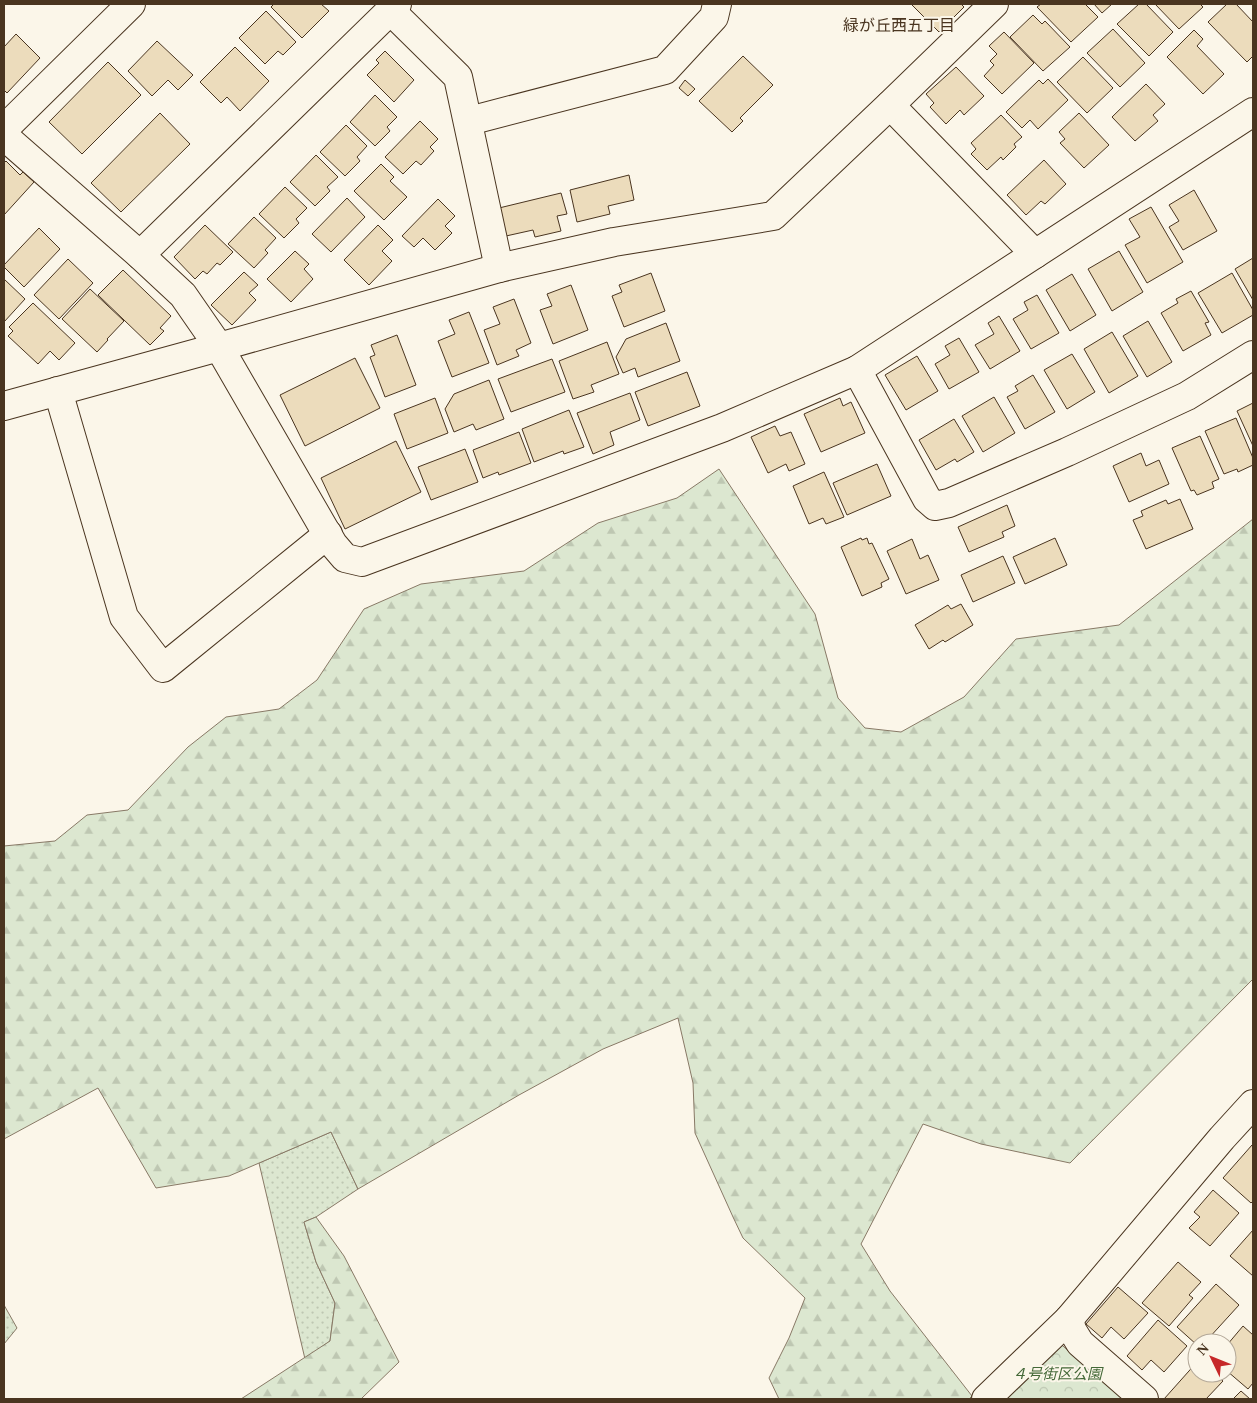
<svg xmlns="http://www.w3.org/2000/svg" width="1257" height="1403" font-family="'Times New Roman','Noto Sans JP',serif">
<defs>
<pattern id="grass-dots" width="8" height="8" patternUnits="userSpaceOnUse" patternTransform="scale(1.25)"><rect width="8" height="8" fill="#dce7d0"/><path d="M2 2h.1M6 6h.1" fill="none" stroke="#bec7b2" stroke-width="1.8" stroke-linecap="round"/></pattern>
<pattern id="forest-firs" width="22" height="20" patternUnits="userSpaceOnUse" patternTransform="scale(1.25)"><rect width="22" height="20" fill="#dce7d0"/><path d="M5 1l3.5 6h-7zM16 11l3.5 6h-7z" fill="#bec7b2"/></pattern>
<pattern id="park-crowns" width="20" height="18" patternUnits="userSpaceOnUse" patternTransform="scale(1.25)"><rect width="20" height="18" fill="#dce7d0"/><path d="M2 6a3 3 0 1 1 6 0M12 15a3 3 0 1 1 6 0" fill="none" stroke="#bec7b2"/></pattern>
</defs>
<rect width="100%" height="100%" fill="#fbf6e9"/>
<g fill="url(#grass-dots)" stroke="#887966">
<path d="M331,1132l27,57 -42,28 -12,5 12,40 19,41 -5,38 -25,18 -46,-196z"/>
<path d="M4,1305l13,23 -13,16z"/>
</g>
<g fill="url(#forest-firs)" stroke="#887966">
<path d="M719,469l96,145 23,84 27,30 36,4 63,-35 52,-58 103,-14 134,-106v460l-183,184 -89,-19 -58,-20 -62,120 29,47 82,105 -3,3h-190l-10,-21 20,-40 16,-40 -62,-60 -10,-21 -38,-84 -2,-50 -15,-65 -75,31 -84,46 -161,94 -27,-57 -102,44 -73,12 -58,-100 -94,51v-293l51,-5 32,-26 41,-5 60,-63 38,-30 53,-8 38,-29 47,-71 57,-25 103,-13 74,-48 79,-25z"/>
<path d="M316,1217l28,39 55,106 -38,37h-120l89,-58 5,-38 -19,-41 -12,-40z"/>
</g>
<path fill="url(#park-crowns)" stroke="#887966" d="M1055,1339l68,60h-126z"/>
<g fill="#ecdcbc" stroke="#4a3520">
<path d="M274,4h47l8,7 -27,27 -31,-31z"/>
<path d="M911,4h50l3,3 -25,25z"/>
<path d="M1041,4h44l13,13 -27,25 -34,-35z"/>
<path d="M1094,4h18l-10,9z"/>
<path d="M1139,4h7l27,28 -24,24 -32,-32z"/>
<path d="M1155,4h45l3,3 -24,22z"/>
<path d="M1227,4h9l17,18v34l-6,6 -39,-40z"/>
<path d="M266,11l30,31 -13,13 -5,-4 -13,13 -26,-26z"/>
<path d="M1033,15l9,9 3,-3 25,26 -27,24 -33,-34z"/>
<path d="M1113,29l32,34 -25,24 -33,-34z"/>
<path d="M1194,30l9,9 -6,7 27,28 -21,20 -36,-37z"/>
<path d="M1004,32l30,31 -32,31 -18,-18 10,-11 -4,-4 7,-7 -8,-8z"/>
<path d="M16,34l24,24 -33,35 -3,-3v-43z"/>
<path d="M157,41l36,34 -15,15 -10,-10 -16,16 -24,-25z"/>
<path d="M235,47l34,34 -29,30 -13,-14 -6,6 -21,-21z"/>
<path d="M385,51l29,29 -20,22 -27,-27 12,-12 -3,-3z"/>
<path d="M743,56l30,29 -33,33 3,3 -11,11 -33,-31z"/>
<path d="M1083,57l30,31 -26,25 -30,-31z"/>
<path d="M108,62l33,33 -59,59 -33,-32z"/>
<path d="M956,67l28,29 -20,19 -4,-5 -14,14 -16,-17 4,-4 -8,-9z"/>
<path d="M1048,79l20,21 -30,29 -8,-9 -8,8 -16,-16 33,-32 4,4z"/>
<path d="M685,80l10,9 -7,7 -9,-8z"/>
<path d="M1146,84l19,20 -12,11 5,6 -23,20 -23,-24z"/>
<path d="M375,95l22,22 -10,10 3,4 -15,15 -25,-24z"/>
<path d="M160,113l30,31 -69,68 -30,-29z"/>
<path d="M1079,113l30,32 -25,23 -24,-25 5,-4 -6,-7z"/>
<path d="M1001,115l21,22 -8,7 2,3 -13,13 -2,-3 -14,13 -16,-16 5,-5 -5,-6z"/>
<path d="M420,121l18,18 -8,8 4,4 -13,14 -5,-4 -13,13 -18,-17z"/>
<path d="M346,125l21,21 -10,11 3,4 -15,15 -25,-24z"/>
<path d="M316,155l22,22 -11,10 3,4 -15,15 -25,-24z"/>
<path d="M1044,160l22,24 -21,20 -4,-3 -15,14 -19,-20z"/>
<path d="M6,161l14,14 3,-3 11,10 -30,33v-52z"/>
<path d="M381,164l13,13 -4,4 17,16 -23,23 -30,-29z"/>
<path d="M629,175l5,25 -26,6 2,8 -33,8 -7,-32z"/>
<path d="M285,187l22,21 -11,11 3,4 -15,15 -25,-24z"/>
<path d="M1194,190l23,41 -34,19 -14,-23 10,-6 -10,-16z"/>
<path d="M561,193l6,21 -10,2 4,15 -26,6 -2,-7 -27,6 -7,-28z"/>
<path d="M347,198l18,19 -34,35 -19,-18z"/>
<path d="M438,199l17,17 -10,10 7,7 -17,17 -12,-12 -9,9 -12,-11z"/>
<path d="M1151,207l32,55 -36,21 -22,-38 15,-8 -11,-18z"/>
<path d="M254,217l22,21 -11,12 3,3 -14,15 -26,-24z"/>
<path d="M205,225l28,27 -13,13 -3,-2 -10,11 -4,-3 -8,8 -21,-22z"/>
<path d="M378,225l15,15 -11,11 10,10 -23,24 -25,-25z"/>
<path d="M39,228l21,21 -36,38 -20,-20v-2z"/>
<path d="M295,251l14,13 -5,5 9,10 -22,23 -24,-23z"/>
<path d="M1119,251l24,41 -31,19 -24,-42z"/>
<path d="M1253,258v42l-18,-31z"/>
<path d="M68,259l25,24 -34,36 -25,-24z"/>
<path d="M123,270l48,46 -11,12 4,3 -14,14 -52,-50z"/>
<path d="M244,272l14,13 -9,8 7,7 -24,25 -21,-20z"/>
<path d="M651,273l14,38 -41,16 -12,-31 10,-4 -3,-7z"/>
<path d="M1232,273l21,37v5l-31,18 -24,-40z"/>
<path d="M1072,274l24,41 -26,16 -24,-41z"/>
<path d="M4,279l21,20 -21,23z"/>
<path d="M571,285l17,45 -35,14 -13,-34 12,-4 -5,-12z"/>
<path d="M90,289l34,32 -17,18 1,1 -11,12 -35,-33z"/>
<path d="M1191,291l18,31 -4,1 6,12 -28,16 -22,-38 17,-10 -2,-4z"/>
<path d="M1037,295l22,38 -28,16 -18,-30 15,-9 -4,-8z"/>
<path d="M514,299l17,44 -15,7 3,6 -22,9 -13,-35 16,-6 -7,-17z"/>
<path d="M33,303l42,40 -16,17 -9,-9 -12,13 -30,-28 5,-5 -4,-4z"/>
<path d="M469,312l20,51 -37,14 -14,-36 17,-7 -6,-14z"/>
<path d="M999,316l21,35 -30,18 -15,-24 19,-11 -6,-11z"/>
<path d="M1148,321l24,41 -25,15 -24,-41z"/>
<path d="M666,323l14,38 -42,16 -3,-9 -12,5 -7,-16 10,-18z"/>
<path d="M1112,332l26,44 -29,17 -25,-44z"/>
<path d="M397,335l19,50 -31,12 -15,-40 5,-2 -4,-10z"/>
<path d="M959,338l20,34 -30,17 -14,-25 15,-9 -5,-9z"/>
<path d="M607,342l12,32 -28,11 3,7 -21,7 -14,-38z"/>
<path d="M1072,354l23,38 -28,17 -23,-39z"/>
<path d="M917,356l21,35 -32,19 -21,-35z"/>
<path d="M355,358l25,50 -75,38 -25,-51z"/>
<path d="M552,359l13,33 -54,20 -13,-33z"/>
<path d="M687,372l13,34 -52,20 -13,-34z"/>
<path d="M1033,375l22,37 -30,17 -18,-32 11,-6 -3,-5z"/>
<path d="M489,380l15,39 -28,11 -3,-6 -19,8 -9,-23 9,-15z"/>
<path d="M630,393l10,27 -30,12 4,13 -21,9 -16,-41z"/>
<path d="M994,397l21,36 -32,19 -21,-36z"/>
<path d="M435,398l13,35 -41,16 -13,-35z"/>
<path d="M840,398l3,8 8,-4 14,31 -44,19 -17,-38z"/>
<path d="M1253,403v43l-16,-35z"/>
<path d="M569,410l15,37 -20,7 -1,-3 -29,11 -12,-33z"/>
<path d="M1236,418l17,40v7l-15,7 -1,-3 -13,5 -19,-43z"/>
<path d="M954,419l20,33 -17,10 -2,-3 -19,11 -17,-30z"/>
<path d="M775,426l5,10 11,-4 14,32 -16,7 -3,-7 -18,9 -17,-36z"/>
<path d="M519,432l12,31 -32,12 -1,-3 -15,6 -10,-28z"/>
<path d="M1200,436l19,43 -7,3 2,6 -17,7 -3,-5 -3,1 -19,-43z"/>
<path d="M396,441l25,51 -76,37 -24,-51z"/>
<path d="M465,449l13,33 -47,18 -13,-33z"/>
<path d="M1141,453l5,13 13,-6 10,24 -40,18 -16,-36z"/>
<path d="M877,464l14,32 -44,19 -14,-32z"/>
<path d="M824,472l20,45 -18,7 -3,-6 -14,6 -16,-38z"/>
<path d="M1180,499l13,30 -47,20 -13,-29 10,-4 -2,-5 25,-11 2,4z"/>
<path d="M1007,505l8,21 -13,6 2,5 -35,15 -11,-25z"/>
<path d="M861,538l1,2 5,-2 2,6 3,-1 17,36 -8,4 1,4 -20,9 -21,-49z"/>
<path d="M1055,538l12,27 -42,19 -12,-27z"/>
<path d="M912,539l8,20 8,-4 11,25 -33,14 -19,-43z"/>
<path d="M1003,556l12,27 -42,19 -12,-27z"/>
<path d="M961,604l12,21 -28,17 -2,-2 -14,9 -14,-24 33,-20 3,4z"/>
<path d="M1252,1145l1,2v54l-2,2 -28,-25z"/>
<path d="M1213,1190l26,23 -29,33 -21,-18 11,-11 -6,-5z"/>
<path d="M1253,1230v46l-23,-20z"/>
<path d="M1178,1262l23,20 -12,13 4,3 -24,28 -27,-23z"/>
<path d="M1216,1284l23,21 -31,34 -4,-2 -5,6h-2v2l-20,-18z"/>
<path d="M1118,1287l30,26 -24,26 -13,-12 -9,11 -16,-14z"/>
<path d="M1158,1320l29,26 -23,26 -13,-12 -9,10 -15,-14z"/>
<path d="M1243,1326l10,9v48l-5,6 -21,-18v-26z"/>
<path d="M1197,1362v11h17l9,8 -17,18h-42z"/>
<path d="M1241,1391l9,8h-17z"/>
</g>
<g fill="none" stroke-linecap="round" stroke-linejoin="round">
<defs>
<g id="street">
<path d="M391,11l67,66 41,191"/>
<path d="M890,105l145,149"/>
<path d="M469,121l196,-51 49,-53 3,-13"/>
<path d="M4,129l127,-125"/>
<path d="M4,136l136,119 43,40 36,52 114,197 12,14 17,4 360,-134 135,-58 396,-258"/>
<path d="M140,255l257,-251"/>
<path d="M58,391l66,226 39,51 165,-134"/>
<path d="M4,406l215,-59 280,-79 115,-26 159,-26 117,-111 104,-101"/>
<path d="M1069,1319l3,11 8,13 64,56"/>
<path d="M986,1399l83,-80 153,-181 31,-34"/>
</g>
<path id="secondary" d="M857,370l70,129 8,7 14,-3 118,-51 120,-56 66,-41"/>
</defs>
<use href="#street" stroke="#4a3520" stroke-width="30"/>
<use href="#secondary" stroke="#4a3520" stroke-width="30"/>
<use href="#street" stroke="#fbf6e9" stroke-width="28"/>
<use href="#secondary" stroke="#fbf6e9" stroke-width="28"/>
</g>
<g text-anchor="middle" dominant-baseline="central" stroke-width="4" stroke-linejoin="round" paint-order="stroke">
<g font-size="15" font-style="italic" fill="#436837" stroke="#fbf6e9">
<text x="1057" y="1374">４号街区公園</text>
</g>
<g font-size="16" fill="#4a3520" stroke="#fbf6e9">
<text x="899" y="25">緑が丘西五丁目</text>
</g>
</g>
<rect width="1257" height="1403" fill="none" stroke="#4a3520" stroke-width="10"/>
<g transform="translate(1212 1358) rotate(313)"><circle r="24" fill="#fbf6e9" stroke="#b4a999"/>
<path d="M0-4L9 19L0 12L-9 19Z" fill="#c62828"/>
<text y="-8" font-size="14" font-weight="bold" text-anchor="middle" fill="#4a3520">N</text>
</g>
</svg>
